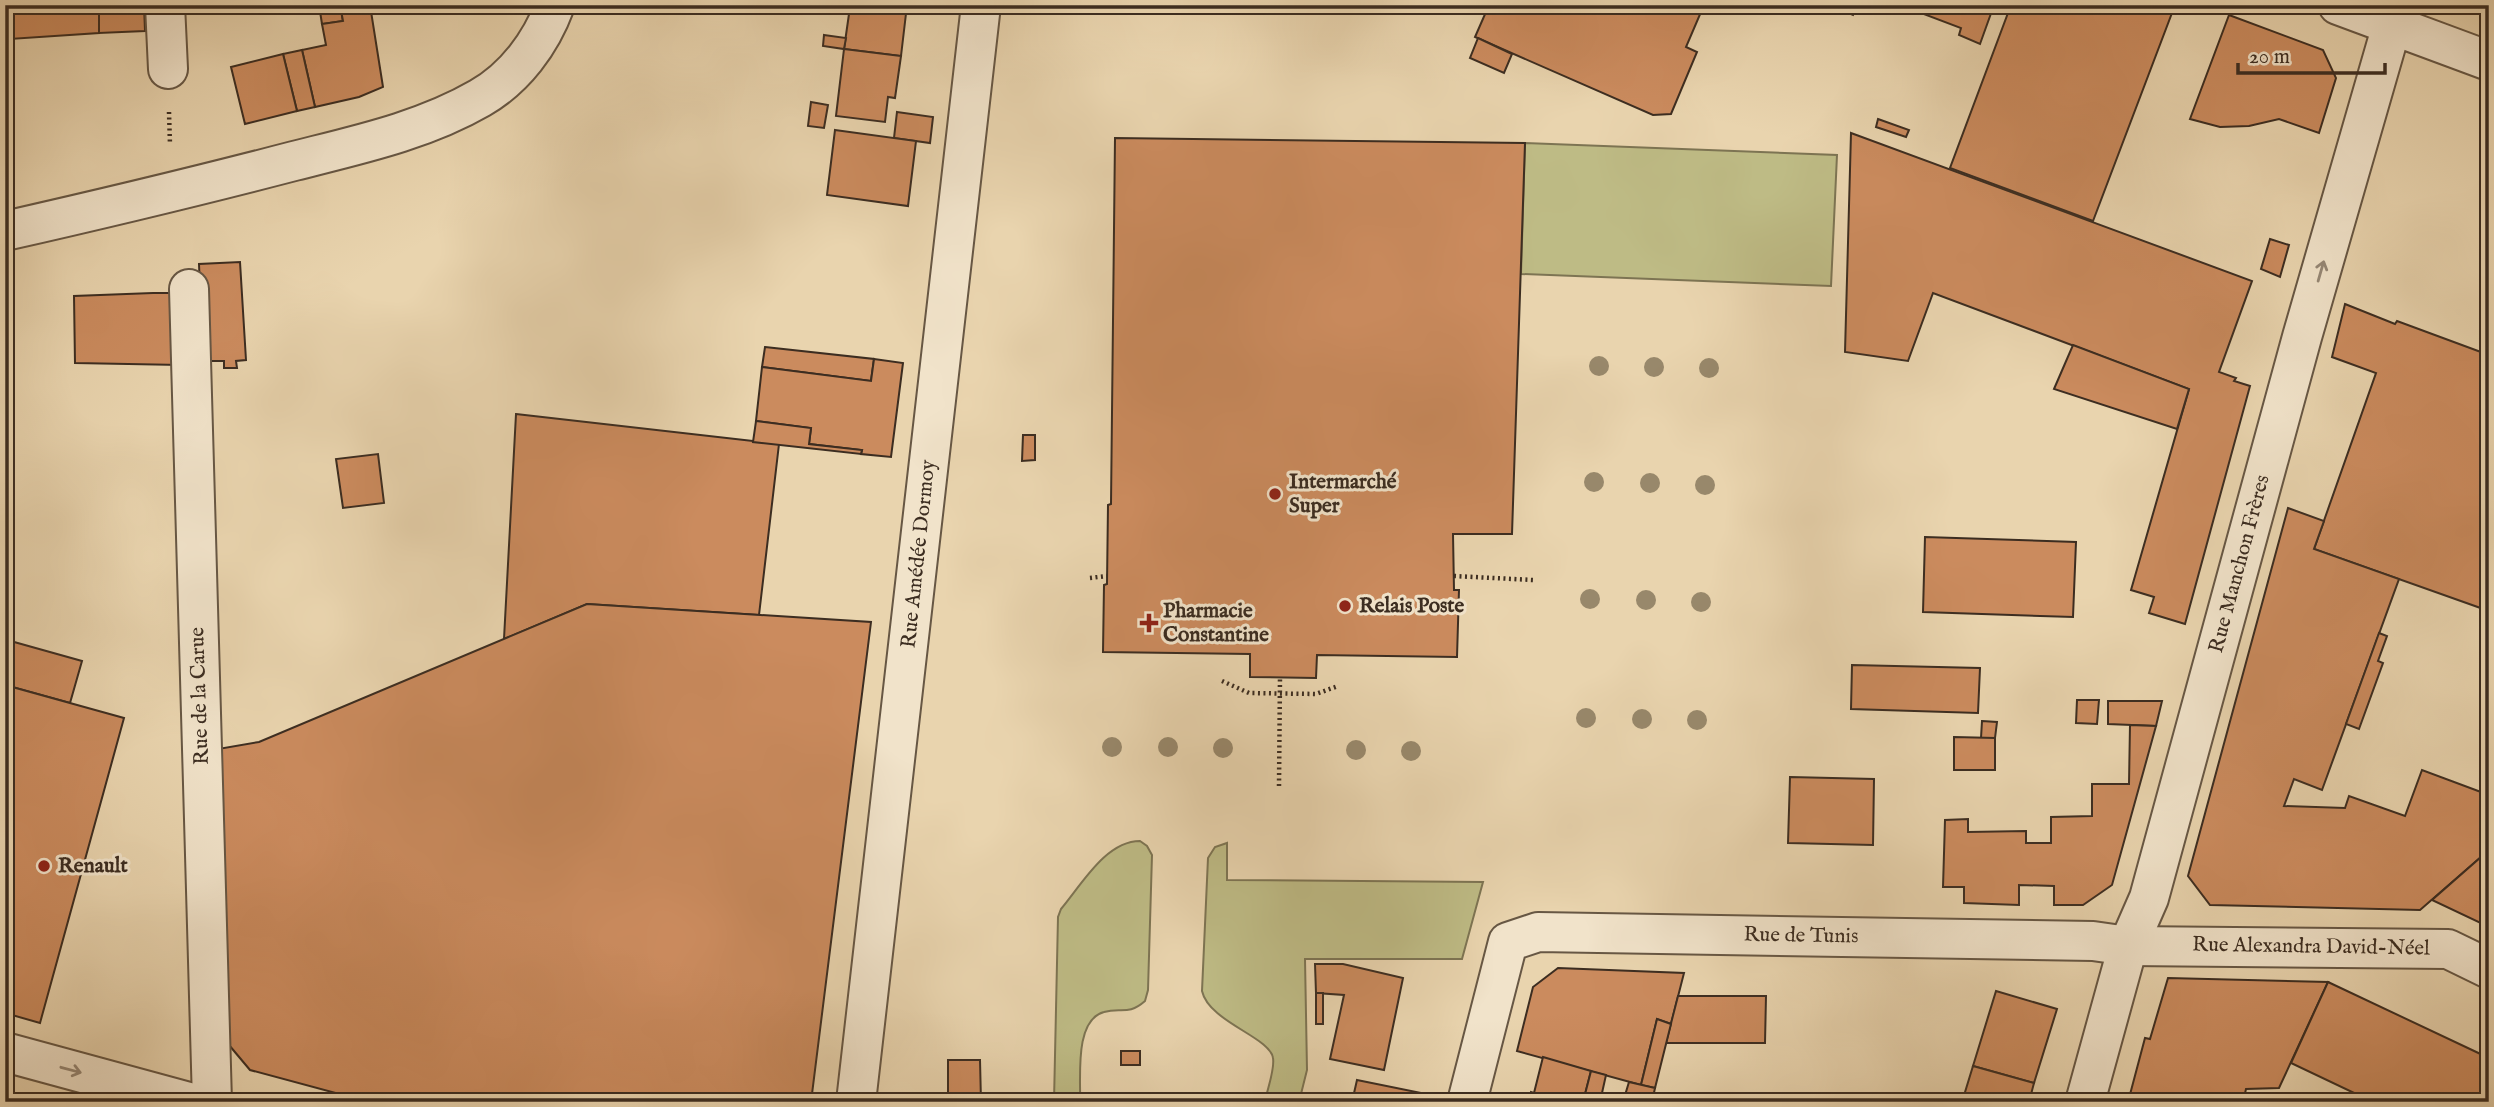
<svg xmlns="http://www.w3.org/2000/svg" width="2494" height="1107" font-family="'IM FELL English',serif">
<rect width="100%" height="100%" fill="#e9d4ae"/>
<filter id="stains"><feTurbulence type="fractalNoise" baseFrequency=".00286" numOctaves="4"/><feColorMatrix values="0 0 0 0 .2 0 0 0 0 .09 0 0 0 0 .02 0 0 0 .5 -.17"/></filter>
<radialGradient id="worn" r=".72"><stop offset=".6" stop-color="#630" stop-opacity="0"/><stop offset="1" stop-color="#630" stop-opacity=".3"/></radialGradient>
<g fill="#bebb85" stroke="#7d7453" stroke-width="2">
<path d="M1525,143l312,12 -6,131 -310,-12z"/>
<path d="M1140,841l7,5 5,9 -4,135 -3,11c-17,15 -24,6 -41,11 -30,8 -23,66 -24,90h-26l4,-185 3,-8c21,-25 45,-68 79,-68z"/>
<path d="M1227,843v37l256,2 -21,77h-157l2,111 -8,32h-34c2,-13 10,-32 8,-44 -3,-21 -64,-36 -71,-67l6,-133 7,-11z"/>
</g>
<g fill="#cb8b5e" stroke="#3c2d21" stroke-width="2">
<path d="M5,5h6l-1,34 -3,1 -1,13z"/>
<path d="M11,5h88v28l-89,6z"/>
<path d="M99,5h45l1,26 -46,2z"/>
<path d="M319,5h21l3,16 -21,3z"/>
<path d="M340,5h30l13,82 -24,10 -44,10 -13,-57 24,-5 -4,-21 21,-3z"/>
<path d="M842,5h65l-6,51 -57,-7 6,-42z"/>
<path d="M1489,5h215l-18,42 11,5 -26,62 -18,1 -178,-78z"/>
<path d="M1830,5h27l-4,10z"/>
<path d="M1915,5h79l-14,39 -21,-9 2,-7 -48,-18z"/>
<path d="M2011,5h164l-82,216 -143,-53z"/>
<path d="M2229,15l94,35 13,28 -17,55 -40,-14 -30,7 -29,1 -30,-8z"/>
<path d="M824,35l22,3 -2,11 -21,-3z"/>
<path d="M1478,38l34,16 -8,19 -34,-15z"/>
<path d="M844,49l57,7 -6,42 -7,-1 -3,25 -49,-6z"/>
<path d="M302,50l13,57 -18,4 -14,-57z"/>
<path d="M283,54l14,57 -52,13 -14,-57z"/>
<path d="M811,102l17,3 -4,23 -16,-2z"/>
<path d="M897,112l36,5 -3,26 -36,-5z"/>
<path d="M1878,119l31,11 -3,7 -30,-10z"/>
<path d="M835,130l81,11 -8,65 -81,-11z"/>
<path d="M1851,133l401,148 -33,91 17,6 -2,3 16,5 -65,238 -36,-11 5,-16 -23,-7 58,-201 -256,-96 -25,68 -63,-9z"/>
<path d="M1115,138l410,5 -13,391h-59l1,56h5l-2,67 -140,-2 -1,23 -66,-1v-23l-147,-2 1,-67 3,-1 1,-79 3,-1z"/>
<path d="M2270,239l19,6 -9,32 -19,-8z"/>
<path d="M240,262l6,98 -10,1 1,7h-13v-7h-21l-4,-97z"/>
<path d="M153,293h25l3,72 -106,-2 -1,-67z"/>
<path d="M2345,304l50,20 2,-3 92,34v256l-175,-62 62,-176 -44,-16z"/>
<path d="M2073,345l116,44 -12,40 -123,-40z"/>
<path d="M765,347l109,12 -3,22 -109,-14z"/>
<path d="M874,359l29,4 -12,94 -30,-3 1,-4 -53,-6 2,-16 -55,-7 6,-54 109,14z"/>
<path d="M516,414l263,30 -20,171 -172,-11 -83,35z"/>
<path d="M756,421l55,7 -2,16 53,6 -1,4 -108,-12z"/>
<path d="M1023,435h12v25l-13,1z"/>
<path d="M378,454l6,49 -41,5 -7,-49z"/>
<path d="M2288,508l36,13 -10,28 85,30 -77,211 -28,-11 -10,27 61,2 4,-12 56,20 17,-46 67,25v55l-69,60 -210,-5 -22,-29z"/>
<path d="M1925,537l151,5 -3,75 -150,-5z"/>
<path d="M587,604l284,18 -60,480h-442l-119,-32 -21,-25 -11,-296 41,-7z"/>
<path d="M2379,633l8,3 -9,25 5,2 -24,66 -13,-5z"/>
<path d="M7,640l75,21 -12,42 -65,-18z"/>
<path d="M1852,665l128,3 -2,45 -127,-4z"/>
<path d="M5,685l119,33 -84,305 -35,-10z"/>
<path d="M2077,700h22l-2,24 -21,-1z"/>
<path d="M2108,701h54l-6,25 -48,-2z"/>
<path d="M1982,721l15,1 -2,16h-14z"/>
<path d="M2130,725l26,1 -44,159 -29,20h-29v-19l-35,-1v20l-55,-2v-16h-21l2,-67 23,-1v13l58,-1v12h25v-26l41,-1v-32h37z"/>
<path d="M1954,737l41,1v32h-41z"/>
<path d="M1790,777l84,2 -1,66 -85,-2z"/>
<path d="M2489,850v77l-57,-27z"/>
<path d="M1315,964h28l60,14 -19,92 -54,-11 14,-64 -28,-2z"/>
<path d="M1558,968l126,5 -13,51 -14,-5 -16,66 -124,-34 16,-64z"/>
<path d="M2168,978l160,4 -49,106 -33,1 -3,13h-115l17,-64 5,1z"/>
<path d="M2328,982l161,76v44h-116l-82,-39z"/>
<path d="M1996,991l61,18 -23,74 -61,-17z"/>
<rect x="1316" y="993" width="7" height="31"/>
<path d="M1678,996h88l-1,47h-99z"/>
<path d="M1657,1019l14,5 -16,64 -14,-3z"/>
<rect x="1121" y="1051" width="19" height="14"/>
<path d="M1543,1057l48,14 -8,31h-54l2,-10 3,1z"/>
<path d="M948,1060h32l1,42h-33z"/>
<path d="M1973,1066l61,17 -5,19h-67z"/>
<path d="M1591,1071l15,4 -6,27h-17z"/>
<path d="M1357,1080l74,15 -1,7h-78z"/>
<path d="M1629,1082l26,6 -3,14h-29z"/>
<path d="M5,1093l31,9h-31z"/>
</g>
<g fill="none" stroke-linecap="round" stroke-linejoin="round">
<defs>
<g id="minor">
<path d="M165,5l3,64"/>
<path d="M2338,5l151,56"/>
<path d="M5,231c97,-22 193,-45 289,-70 63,-16 129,-30 186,-63 35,-20 61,-55 75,-93"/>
<path d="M189,289l23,813"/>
<path d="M5,1052l184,50"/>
<path d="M856,1102l125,-1097"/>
<path d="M1467,1102l41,-160 30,-10 555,9 35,5 320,3 41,20"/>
<path d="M2085,1102l43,-156 21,-48 153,-561 90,-312"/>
</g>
</defs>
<use href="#minor" stroke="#675744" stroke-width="42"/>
<g stroke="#3c2d21" stroke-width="4.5" stroke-dasharray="2 3.5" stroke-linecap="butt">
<path d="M169,112l1,33"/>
<path d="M1454,576l79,4"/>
<path d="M1090,578l17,-2"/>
<path d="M1222,681l27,12 67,1 22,-8"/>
<path d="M1279,786l1,-109"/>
</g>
<use href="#minor" stroke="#f1e3ca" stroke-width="38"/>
</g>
<g fill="#98886b">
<circle cx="1599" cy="366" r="10"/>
<circle cx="1654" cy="367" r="10"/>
<circle cx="1709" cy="368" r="10"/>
<circle cx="1594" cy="482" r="10"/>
<circle cx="1650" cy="483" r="10"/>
<circle cx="1705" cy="485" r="10"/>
<circle cx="1590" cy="599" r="10"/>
<circle cx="1646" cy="600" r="10"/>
<circle cx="1701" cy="602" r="10"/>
<circle cx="1586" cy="718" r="10"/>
<circle cx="1642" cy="719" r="10"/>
<circle cx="1697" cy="720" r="10"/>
<circle cx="1112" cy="747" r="10"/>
<circle cx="1168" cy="747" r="10"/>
<circle cx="1223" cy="748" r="10"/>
<circle cx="1356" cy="750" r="10"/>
<circle cx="1411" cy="751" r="10"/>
</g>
<defs><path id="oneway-shaft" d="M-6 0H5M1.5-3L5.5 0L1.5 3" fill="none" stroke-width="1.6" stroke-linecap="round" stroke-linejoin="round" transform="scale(1.75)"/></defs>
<g stroke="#968876">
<use href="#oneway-shaft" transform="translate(2321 271) rotate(-74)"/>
<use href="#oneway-shaft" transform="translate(71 1070) rotate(15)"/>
</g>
<g fill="#8f2418" stroke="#f1e3ca" stroke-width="2.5">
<circle cx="1275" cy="494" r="7"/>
<circle cx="1345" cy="606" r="7"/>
<path d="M1145.5 612.5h7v7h7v7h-7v7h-7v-7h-7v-7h7z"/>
<circle cx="44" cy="866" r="7"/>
</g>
<g text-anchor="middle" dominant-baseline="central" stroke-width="6" stroke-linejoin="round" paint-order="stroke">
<g font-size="21" font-weight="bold" fill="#3c2d21" stroke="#f1e3ca" text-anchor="start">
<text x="1289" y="482">Intermarché<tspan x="1289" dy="24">Super</tspan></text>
<text x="1359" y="606">Relais Poste</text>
<text x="1163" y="611">Pharmacie<tspan x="1163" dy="24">Constantine</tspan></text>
<text x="58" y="866">Renault</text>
</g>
<g font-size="21" fill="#3c2d21" stroke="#f1e3ca">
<text transform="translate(919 554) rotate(-84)">Rue Amédée Dormoy</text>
<text transform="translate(2240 564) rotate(-75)">Rue Manchon Frères</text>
<text transform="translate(200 696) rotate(-92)">Rue de la Carue</text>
<text transform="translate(1801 936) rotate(1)">Rue de Tunis</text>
<text transform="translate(2311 947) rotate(1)">Rue Alexandra David-Néel</text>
</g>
</g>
<rect width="2494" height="1107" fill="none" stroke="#e9d4ae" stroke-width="28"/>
<rect x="7" y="7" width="2480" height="1093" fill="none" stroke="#3c2d21" stroke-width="3.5"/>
<rect x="14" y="14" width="2466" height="1079" fill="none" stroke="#3c2d21" stroke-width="2"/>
<path d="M2238 63v10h147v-10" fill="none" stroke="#3c2d21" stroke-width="3.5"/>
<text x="2249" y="63" font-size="21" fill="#3c2d21" stroke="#f1e3ca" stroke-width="5" paint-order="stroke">20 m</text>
<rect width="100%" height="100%" filter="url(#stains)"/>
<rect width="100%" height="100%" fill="url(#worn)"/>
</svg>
